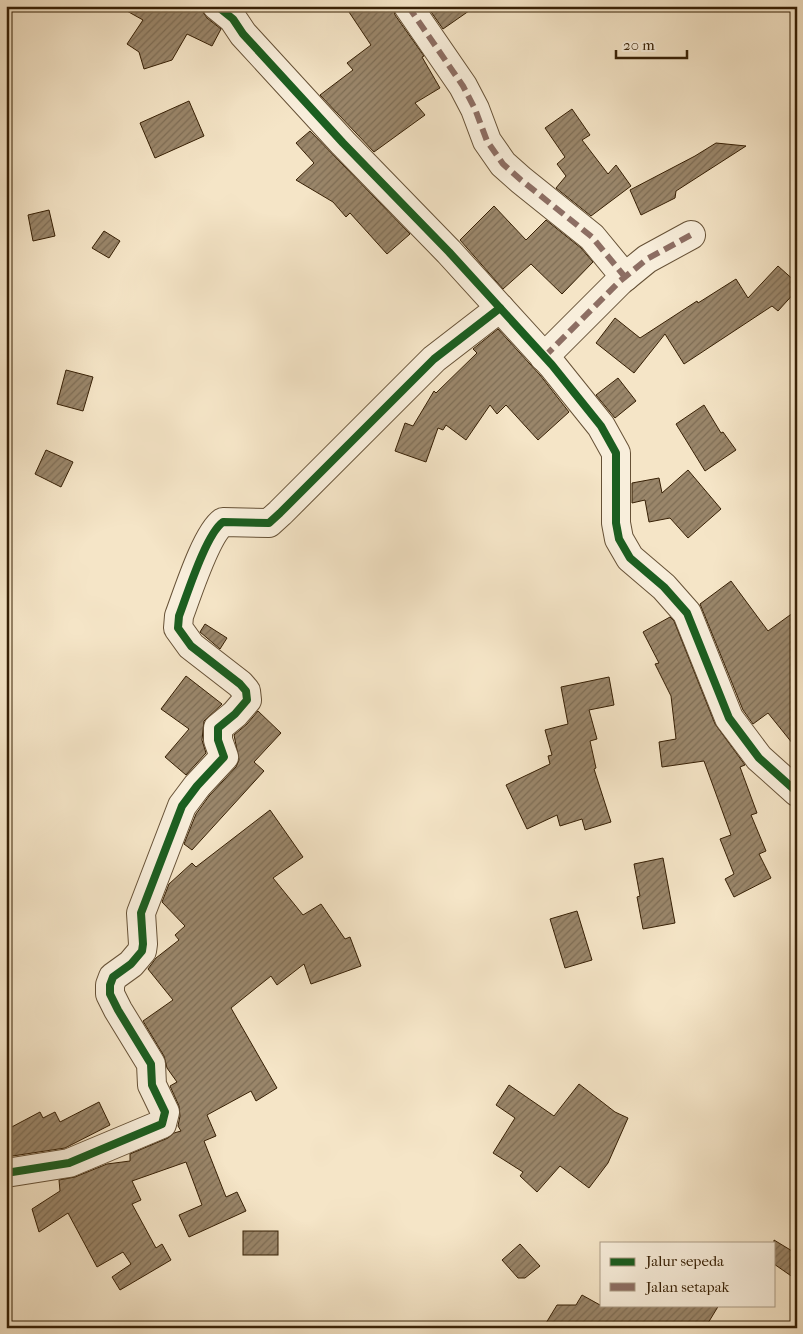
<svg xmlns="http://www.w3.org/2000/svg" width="803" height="1334" font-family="'IM FELL French Canon',serif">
<defs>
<pattern id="building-hatch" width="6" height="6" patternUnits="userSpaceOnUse" patternTransform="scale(1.25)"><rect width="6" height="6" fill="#9a866a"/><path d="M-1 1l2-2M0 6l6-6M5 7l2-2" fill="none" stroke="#7e6d55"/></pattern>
</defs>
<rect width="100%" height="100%" fill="#f5e5c7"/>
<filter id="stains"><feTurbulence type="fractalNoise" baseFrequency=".004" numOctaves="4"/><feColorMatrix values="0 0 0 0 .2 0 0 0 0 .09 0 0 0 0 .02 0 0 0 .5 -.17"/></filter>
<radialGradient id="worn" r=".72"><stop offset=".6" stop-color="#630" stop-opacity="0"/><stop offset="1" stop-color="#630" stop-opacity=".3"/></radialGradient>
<g fill="url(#building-hatch)" stroke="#372005">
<path d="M118,6h84l1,6 4,6 14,11 -9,17 -25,-12 -15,26 -28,9 -5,-17 -12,-8 16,-24z"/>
<path d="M345,6h48l2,9 29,41 -2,1 18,31 -25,15 10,12 -51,37 -54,-57 33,-25 -6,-7 24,-18z"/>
<path d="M427,6h49l-33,23z"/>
<path d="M189,101l15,35 -49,22 -15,-35z"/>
<path d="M572,109l18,26 -8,5 26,34 8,-9 15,21 -40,30 -35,-28 10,-12 -9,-12 8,-7 -20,-29z"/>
<path d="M310,131l100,103 -23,20 -37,-41 -4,4 -13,-15 -37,-22 18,-17 -18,-20z"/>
<path d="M716,143l30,3 -70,45 -1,7 -34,17 -11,-25 65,-34z"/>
<path d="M494,206l32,34 20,-20 35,28 12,14 -31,32 -31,-30 -28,25 -43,-49z"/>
<path d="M49,210l6,26 -22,5 -5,-26z"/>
<path d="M104,231l16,10 -11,17 -17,-10z"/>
<path d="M778,266l19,17v7l-19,21 -6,-5 -88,58 -19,-30 -31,39 -38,-30 19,-25 25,20 57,-37 1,2 38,-24 12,19z"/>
<path d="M498,329l42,46 29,37 -31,28 -32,-35 -9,9 -7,-9 -24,35 -20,-15 -3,5 -5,-2 -12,34 -31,-11 10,-28 8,3 21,-35 2,2 41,-40 -4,-4z"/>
<path d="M66,370l27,7 -10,34 -26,-7z"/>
<path d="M618,378l18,23 -21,17 -19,-23z"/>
<path d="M704,405l17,28 2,-1 13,18 -31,21 -29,-47z"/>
<path d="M46,450l27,12 -12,25 -26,-13z"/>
<path d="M688,470l33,39 -33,29 -18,-20 -21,4 -4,-22 -13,3v-20l27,-5 3,15z"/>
<path d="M731,581l37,50 29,-21v139l-29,-36 -15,11 -10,-14 -43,-106z"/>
<path d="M670,617l4,4 41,103 30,41 -5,2 17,46 -6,2 15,36 -7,3 12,24 -37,19 -9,-18 9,-5 -14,-35 11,-4 -27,-74 -42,6 -3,-25 17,-3 -5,-43 -16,-32 4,-1 -16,-31z"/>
<path d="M205,624l22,14 -7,11 -20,-17z"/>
<path d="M186,676l36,28 -18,17 -2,19 4,13 -20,22 -21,-18 24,-28 -28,-20z"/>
<path d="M609,677l5,28 -25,5 8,29 -7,2 6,27 -2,1 17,53 -26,8 -3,-11 -22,7 -3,-11 -30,14 -21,-44 44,-21 -2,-8 4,-1 -7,-25 23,-6 -7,-37z"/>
<path d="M258,711l23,22 -27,29 10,9 -72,79 -8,-6 12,-30 13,-18 27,-29 3,-7 -5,-25 13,-11z"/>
<path d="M270,810l33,47 -30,21 30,37 18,-11 24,35 5,-2 11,29 -50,18 -7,-20 -27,21 -6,-9 -40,32 46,80 -21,13 -5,-10 -44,24 9,21 -12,5 22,56 11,-5 9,19 -57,26 -10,-22 23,-10 -16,-43 -54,19 9,19 -9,4 24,44 6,-4 9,16 -51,30 -8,-13 19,-13 -8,-12 -26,15 -29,-54 -29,19 -7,-23 28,-18 -1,-11 16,-3 32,-13 23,-3v-7l38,-16 6,-5 7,-2 -3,-5 2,-10 -1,-10 -9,-20 7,-4 -10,-14 -3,-12 -21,-35 30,-21 -25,-31 8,-11 23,-18 -4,-5 10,-9 -23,-24 7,-18 23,-21 4,4z"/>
<path d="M663,858l12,65 -32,6 -6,-32 3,-1 -6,-32z"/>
<path d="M577,911l15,49 -27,8 -15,-49z"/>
<path d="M579,1084l36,28 13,6 -20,45 -19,25 -29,-22 -23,26 -17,-16 3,-4 -30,-19 22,-35 -19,-13 13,-20 45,31z"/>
<path d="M99,1102l11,23 -45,23 -59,9v-27l34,-18 3,6 12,-6 5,10z"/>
<rect x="243" y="1231" width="35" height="24"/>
<path d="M774,1240l23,14v26l-23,-16z"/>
<path d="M520,1244l20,22 -15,12h-7l-16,-18z"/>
<path d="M582,1295l18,10h119l-14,23h-162l14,-23h19z"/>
</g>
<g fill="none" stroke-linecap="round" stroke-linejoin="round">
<defs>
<g id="minor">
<path d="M217,6l16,13 10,15 100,109 106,109 103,113 49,61 15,27v70l3,16 11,19 34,29 23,26 42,105 30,40 38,34"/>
<path d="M408,6l55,80 12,23 12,32 16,23 18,16 71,57 33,40"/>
<path d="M544,357l76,-76 27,-22 44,-24"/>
<path d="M6,1173l63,-10 93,-39 3,-12 -13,-27 -1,-21 -33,-54 -8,-16v-9l3,-8 18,-13 11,-13 1,-7 -2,-31 41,-107 15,-20 27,-29 -6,-17v-12l17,-14 12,-14 -1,-9 -6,-7 -49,-38 -13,-18 1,-12c8,-21 27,-82 44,-94l46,1 11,-10 154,-154 66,-51"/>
</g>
</defs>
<use href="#minor" stroke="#665136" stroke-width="30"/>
<use href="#minor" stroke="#f8eedb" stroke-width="28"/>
<g stroke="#8d6e63" stroke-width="6" stroke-dasharray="12 6" stroke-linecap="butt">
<path d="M408,6l55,80 12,23 12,32 16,23 18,16 71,57 33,40"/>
<path d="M544,357l76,-76 27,-22 44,-24"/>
</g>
<defs>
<g id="cycleway">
<path d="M217,6l16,13 10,15 100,109 106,109 103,113 49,61 15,27v70l3,16 11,19 34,29 23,26 42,105 30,40 38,34"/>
<path d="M6,1173l63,-10 93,-39 3,-12 -13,-27 -1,-21 -33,-54 -8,-16v-9l3,-8 18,-13 11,-13 1,-7 -2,-31 41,-107 15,-20 27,-29 -6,-17v-12l17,-14 12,-14 -1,-9 -6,-7 -49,-38 -13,-18 1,-12c8,-21 27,-82 44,-94l46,1 11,-10 154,-154 66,-51"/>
</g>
</defs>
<use href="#cycleway" stroke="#f8eedb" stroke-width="11"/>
<use href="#cycleway" stroke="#1b5e20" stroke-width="8"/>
</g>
<rect width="803" height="1334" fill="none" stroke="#f5e5c7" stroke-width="25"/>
<rect x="8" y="8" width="788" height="1319" fill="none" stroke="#372005" stroke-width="2.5"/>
<rect x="12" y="12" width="778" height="1309" fill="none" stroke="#372005"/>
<rect x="600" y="1242" width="175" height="65" fill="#f8eedb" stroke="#ab9c85"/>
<rect x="610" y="1258" width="25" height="8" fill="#1b5e20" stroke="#ab9c85"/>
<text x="646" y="1266" font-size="15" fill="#372005">Jalur sepeda</text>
<rect x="610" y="1283" width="25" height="8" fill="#8d6e63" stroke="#ab9c85"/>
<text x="646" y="1292" font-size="15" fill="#372005">Jalan setapak</text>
<path d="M616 50v8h71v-8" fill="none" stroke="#372005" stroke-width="2.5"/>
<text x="623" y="50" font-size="15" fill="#372005" stroke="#f8eedb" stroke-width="4" paint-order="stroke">20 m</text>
<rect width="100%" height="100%" filter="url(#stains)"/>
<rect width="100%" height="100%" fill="url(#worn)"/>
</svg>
